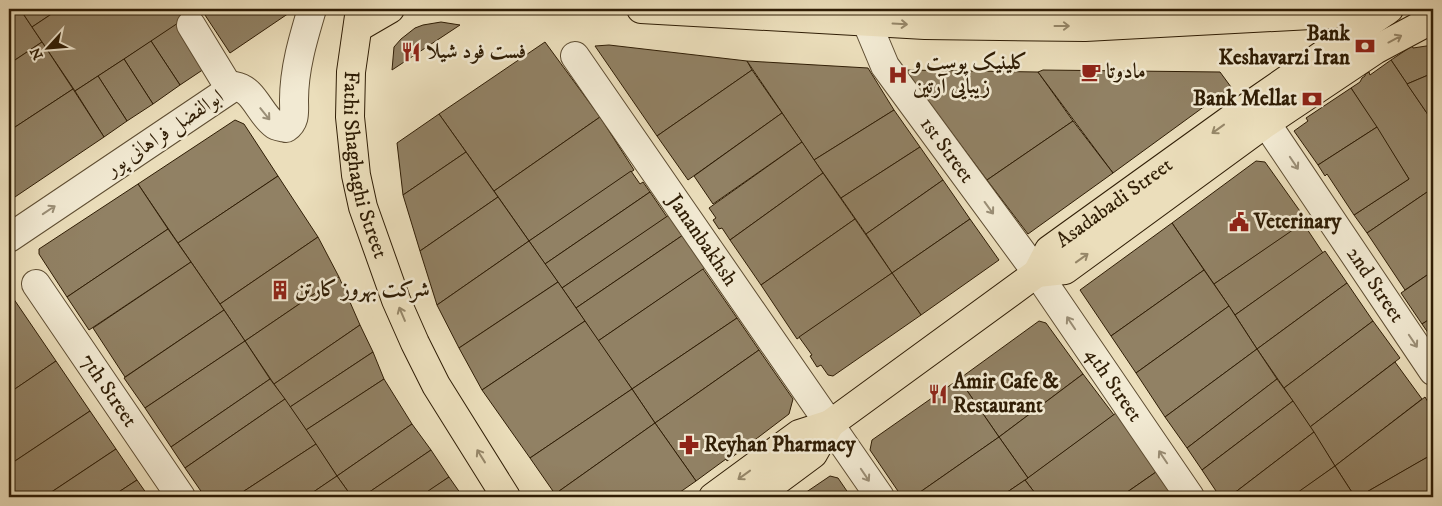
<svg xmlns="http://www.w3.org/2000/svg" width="1442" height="506" font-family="'IM FELL DW Pica',Amiri,serif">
<rect width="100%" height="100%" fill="#ebdebb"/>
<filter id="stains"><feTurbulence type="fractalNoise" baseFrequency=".004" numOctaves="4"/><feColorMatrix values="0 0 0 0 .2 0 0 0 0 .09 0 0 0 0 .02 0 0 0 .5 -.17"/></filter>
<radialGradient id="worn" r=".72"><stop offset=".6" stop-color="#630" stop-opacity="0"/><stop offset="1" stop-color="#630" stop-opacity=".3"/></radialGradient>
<g fill="#918164" stroke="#2f1d05">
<path d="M10,9h10l22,33 -33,22v-54z"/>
<path d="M20,9h39l-27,18z"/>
<path d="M59,9h142l-126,82 -43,-64z"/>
<path d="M201,9h94l-65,44z"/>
<path d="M441,22l19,3 -68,45 2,-23 7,-8 14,-11 8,-3z"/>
<path d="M178,23l29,44 -27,18 -29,-44z"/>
<path d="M151,41l29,44 -27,19 -29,-45z"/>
<path d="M1433,41v32l-26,11 -16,-24 21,-14 1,2 20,-3z"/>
<path d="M42,42l31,47 -64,42v-67z"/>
<path d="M545,42l55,75 -106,74 -55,-77z"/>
<path d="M609,45l138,16 5,9 -95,66 -62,-90z"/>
<path d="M124,59l29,45 -26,17 -29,-45z"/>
<path d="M1391,60l42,62v66l-66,45 -13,-18 55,-36 -58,-91 9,-6 2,-4 3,-2v-2l4,-2 1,3z"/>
<path d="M747,61l121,7 26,42 -80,50z"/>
<path d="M752,70l30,43 -94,67 -31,-44z"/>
<path d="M905,70l133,2 35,49 -86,59z"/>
<path d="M1043,70l177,2 11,15 -118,86 -75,-101z"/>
<path d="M1433,73v49l-26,-38z"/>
<path d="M98,76l29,45 -23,16 -29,-46z"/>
<path d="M1351,88l26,39 -59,38 -24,-34 14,-10 -2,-3z"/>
<path d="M73,89l31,48 -95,64v-70z"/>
<path d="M894,110l26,37 -79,51 -27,-38z"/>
<path d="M782,113l20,29 -89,62 -19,-28z"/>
<path d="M439,114l27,38 -63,43 -6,-52z"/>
<path d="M600,117l34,53 -105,71 -35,-50z"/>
<path d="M235,120l9,4 34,52 -100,67 -40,-59z"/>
<path d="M1073,121l40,52 -85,61 -41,-54z"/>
<path d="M1377,127l32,52 -55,36 -27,-41 -2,2 -7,-11z"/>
<path d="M802,142l21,31 -93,67 -8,-12 -3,1 -6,-9 3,-2 -7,-10z"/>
<path d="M920,147l23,33 -77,54 -25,-36z"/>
<path d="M466,152l32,45 -78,54 -17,-56z"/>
<path d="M1256,161l9,1 42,59 -93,63 -42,-61z"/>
<path d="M631,171l9,13 3,-2 7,10 -105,72 -16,-23z"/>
<path d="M823,173l32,46 -94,66 -31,-45z"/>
<path d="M278,176l40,61 -98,67 -42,-61z"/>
<path d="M943,180l27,39 -78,54 -26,-39z"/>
<path d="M138,184l30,45 -101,68 -28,-43v-5z"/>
<path d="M1433,188v83l-28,19 -38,-57z"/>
<path d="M650,192l17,25 -105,71 -17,-24z"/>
<path d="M498,197l31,44 -92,64 -17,-54z"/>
<path d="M669,215l14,20 -107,73 -14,-20z"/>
<path d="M855,219l37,54 -95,66 -36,-54z"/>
<path d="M970,219l29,41 -78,55 -29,-42z"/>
<path d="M1172,223l32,47 -93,66 -31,-46z"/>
<path d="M1303,223l20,30 -88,62 -21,-31z"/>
<path d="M168,229l23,33 -102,68 -22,-33z"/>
<path d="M683,235l22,33 -107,73 -22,-33z"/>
<path d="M318,237l21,40 -94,64 -25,-37z"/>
<path d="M529,241l29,41 -99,66 -22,-43z"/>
<path d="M1325,251l22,32 -90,66 -22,-34z"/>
<path d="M191,262l33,48 -99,67 -32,-49z"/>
<path d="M703,269l34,49 -105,71 -34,-48z"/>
<path d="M1204,270l25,36 -93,67 -25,-37z"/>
<path d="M1433,271v46l-11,7 -21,-31z"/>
<path d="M892,273l29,42 -88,61 -5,-1 -7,-10 -4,2 -7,-11 2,-1 -13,-18z"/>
<path d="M339,277l21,48 -86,59 -29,-43z"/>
<path d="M558,282l27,39 -103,69 -23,-42z"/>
<path d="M1347,283l26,38 -89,67 -27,-39z"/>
<path d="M9,292l47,69 -47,32z"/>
<path d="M1229,306l28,43 -92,68 -29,-44z"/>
<path d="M224,310l21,31 -100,67 -21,-30z"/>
<path d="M1433,317v23l-11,-16z"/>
<path d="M737,318l22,32 -104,73 -23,-34z"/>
<path d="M585,321l47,68 -102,69 -48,-68z"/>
<path d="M1039,321l7,2 37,51 -84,63 -40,-58z"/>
<path d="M1373,321l27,37 -90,69 -26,-39z"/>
<path d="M360,325l13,27 -83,55 -16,-23z"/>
<path d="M245,341l25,38 -99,68 -26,-39z"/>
<path d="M1257,349l20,30 -90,69 -22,-31z"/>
<path d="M759,350l34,49 -4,15 -62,47 -1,-2 -30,22 -41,-58z"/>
<path d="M373,352l11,27 -78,51 -16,-23z"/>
<path d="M56,361l34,50 -81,54v-72z"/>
<path d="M1395,362l27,37 -87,67 -25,-39z"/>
<path d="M1083,374l31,41 -86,63 -29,-41z"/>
<path d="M270,379l15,20 -100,69 -14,-21z"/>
<path d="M384,379l28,45 -75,52 -31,-46z"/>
<path d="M959,379l40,58 -86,60h-11l-32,-47 2,-10z"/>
<path d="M1277,379l16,22 -91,69 -15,-22z"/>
<path d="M632,389l23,34 -100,71 -25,-36z"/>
<path d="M1425,397l8,13v44l-75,43h-3l-20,-31z"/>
<path d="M285,399l31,45 -81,53h-30l-20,-29z"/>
<path d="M1293,401l21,31 -85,65h-9l-18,-27z"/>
<path d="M90,411l26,38 -72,48h-35v-32z"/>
<path d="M1116,413l40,59 -36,25h-82l-13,-17z"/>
<path d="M655,423l41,58 -23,16h-116l-2,-3z"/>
<path d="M412,424l19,26 -69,47h-10l-15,-21z"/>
<path d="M1314,432l21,34 -43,31h-63z"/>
<path d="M999,437l29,41 -28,19h-87z"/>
<path d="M316,444l21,32 -31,21h-71z"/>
<path d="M116,449l21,31 -26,17h-67z"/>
<path d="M431,450l18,27 -26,18 -3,2h-58z"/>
<path d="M1433,454v43h-75l59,-34z"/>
<path d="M1335,466l20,31h-63l9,-7z"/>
<path d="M1156,472l17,25h-53z"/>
<path d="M337,476l15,21h-46l22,-15z"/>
<path d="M830,476l8,2 13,19h-52z"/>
<path d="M449,477l14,20h-43l11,-8z"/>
<path d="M137,480l12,17h-38z"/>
<path d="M1025,480l13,17h-38z"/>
</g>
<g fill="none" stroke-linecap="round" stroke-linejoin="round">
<defs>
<g id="minor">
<path id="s1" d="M867,23l18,43 152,207 153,224"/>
<path d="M191,25l39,64"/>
<path id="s2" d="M575,56l305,441"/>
<path id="s3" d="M1266,123l167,248"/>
<path d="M9,238l226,-152c19,3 25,29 40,39 2,2 8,2 11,3 10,-7 8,-16 8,-28 0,-31 9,-61 18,-91"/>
<path id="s4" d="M36,284l145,213"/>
</g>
<g id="major">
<path id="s5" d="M360,9l-9,63 -1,45 6,58 7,32 33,93 19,43 21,42 70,112"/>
<path d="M641,9l284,16 160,2 301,-16"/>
<path d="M359,27l31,-18"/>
<path d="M1037,273l28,-3 201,-147 109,-73 58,-31"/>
<path id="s6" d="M713,497l86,-63 31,-10 207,-151 12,-23 207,-149 133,-92"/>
<path d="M755,497l58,-43 17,-30"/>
</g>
</defs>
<use href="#minor" stroke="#5e4d32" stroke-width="30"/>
<use href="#major" stroke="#2f1d05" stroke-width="30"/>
<use href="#minor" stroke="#f2ead3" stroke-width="28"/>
<use href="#major" stroke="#ebdebb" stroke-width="28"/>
</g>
<defs><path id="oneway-shaft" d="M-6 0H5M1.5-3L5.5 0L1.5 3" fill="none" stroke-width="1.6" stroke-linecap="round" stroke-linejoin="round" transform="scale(1.25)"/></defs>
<g stroke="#968769">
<use href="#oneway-shaft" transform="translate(900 24) rotate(3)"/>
<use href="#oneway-shaft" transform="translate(1062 26)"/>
<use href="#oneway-shaft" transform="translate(1395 39) rotate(-28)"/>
<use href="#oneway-shaft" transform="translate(1218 129) rotate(144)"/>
<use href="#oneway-shaft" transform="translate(1082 258) rotate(-36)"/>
<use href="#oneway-shaft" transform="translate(402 314) rotate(-113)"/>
<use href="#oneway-shaft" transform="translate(481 456) rotate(-122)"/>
<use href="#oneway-shaft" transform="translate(744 475) rotate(144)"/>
</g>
<g stroke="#9a8e76">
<use href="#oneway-shaft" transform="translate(265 114) rotate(51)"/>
<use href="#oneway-shaft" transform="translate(1294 163) rotate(56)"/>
<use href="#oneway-shaft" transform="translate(989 208) rotate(54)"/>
<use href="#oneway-shaft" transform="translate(49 210) rotate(-34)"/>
<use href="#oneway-shaft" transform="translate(1071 323) rotate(-124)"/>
<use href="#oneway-shaft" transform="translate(1413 341) rotate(56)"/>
<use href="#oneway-shaft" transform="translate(1163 457) rotate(-124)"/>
<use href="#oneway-shaft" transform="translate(865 475) rotate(56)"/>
</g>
<defs>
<symbol id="bank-bare" viewBox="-9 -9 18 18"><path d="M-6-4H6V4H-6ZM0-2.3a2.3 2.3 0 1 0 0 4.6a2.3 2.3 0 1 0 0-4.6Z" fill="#8f2418" stroke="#f2ead3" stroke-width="2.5" paint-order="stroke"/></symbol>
<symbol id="restaurant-bare" viewBox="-9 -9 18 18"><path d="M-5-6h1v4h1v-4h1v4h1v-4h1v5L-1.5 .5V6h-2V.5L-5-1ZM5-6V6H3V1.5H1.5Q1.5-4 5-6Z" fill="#8f2418" stroke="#f2ead3" stroke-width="2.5" paint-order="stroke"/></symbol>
<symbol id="cafe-bare" viewBox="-9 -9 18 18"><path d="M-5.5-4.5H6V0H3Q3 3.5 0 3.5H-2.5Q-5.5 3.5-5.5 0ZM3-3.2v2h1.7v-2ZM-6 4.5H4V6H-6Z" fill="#8f2418" stroke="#f2ead3" stroke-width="2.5" paint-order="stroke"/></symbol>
<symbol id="hospital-bare" viewBox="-9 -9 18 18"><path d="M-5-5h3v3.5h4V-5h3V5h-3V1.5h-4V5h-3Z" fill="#8f2418" stroke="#f2ead3" stroke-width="2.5" paint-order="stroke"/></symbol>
<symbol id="civic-bare" viewBox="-9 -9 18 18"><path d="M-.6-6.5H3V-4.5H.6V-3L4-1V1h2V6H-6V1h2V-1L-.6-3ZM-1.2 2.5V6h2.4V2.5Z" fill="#8f2418" stroke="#f2ead3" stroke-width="2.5" paint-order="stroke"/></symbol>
<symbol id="building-bare" viewBox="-9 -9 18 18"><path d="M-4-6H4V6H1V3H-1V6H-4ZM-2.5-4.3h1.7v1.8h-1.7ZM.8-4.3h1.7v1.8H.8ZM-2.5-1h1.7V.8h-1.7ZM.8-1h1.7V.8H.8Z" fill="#8f2418" stroke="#f2ead3" stroke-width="2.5" paint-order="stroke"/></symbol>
<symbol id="pharmacy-bare" viewBox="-9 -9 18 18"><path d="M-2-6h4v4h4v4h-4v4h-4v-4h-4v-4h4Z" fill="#8f2418" stroke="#f2ead3" stroke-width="2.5" paint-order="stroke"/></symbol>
</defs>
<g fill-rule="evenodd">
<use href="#bank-bare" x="1351" y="32" width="28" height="28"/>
<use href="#restaurant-bare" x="397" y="38" width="28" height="28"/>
<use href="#cafe-bare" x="1077" y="58" width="28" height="28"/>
<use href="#hospital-bare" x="884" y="61" width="28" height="28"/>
<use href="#bank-bare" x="1298" y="85" width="28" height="28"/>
<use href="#civic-bare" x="1225" y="208" width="28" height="28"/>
<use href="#building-bare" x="266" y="276" width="28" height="28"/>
<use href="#restaurant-bare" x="924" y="380" width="28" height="28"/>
<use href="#pharmacy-bare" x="675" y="431" width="28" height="28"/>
</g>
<g text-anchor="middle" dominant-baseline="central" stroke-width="5" stroke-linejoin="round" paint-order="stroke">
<g font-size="21" font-weight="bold" fill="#2f1d05" stroke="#f2ead3" text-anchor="start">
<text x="1350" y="34" text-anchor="end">Bank<tspan x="1350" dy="24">Keshavarzi Iran</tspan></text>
<text x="426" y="52">فست فود شیلا</text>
<text x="913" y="63">کلینیک پوست و<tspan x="913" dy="24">زیبایی آرتین</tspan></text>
<text x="1106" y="72">مادوتا</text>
<text x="1297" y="99" text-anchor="end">Bank Mellat</text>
<text x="1254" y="222">Veterinary</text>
<text x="295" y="290">شرکت بهروز کارتن</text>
<text x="953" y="382">Amir Cafe &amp;<tspan x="953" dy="24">Restaurant</tspan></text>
<text x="704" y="445">Reyhan Pharmacy</text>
</g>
<g font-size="21" fill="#2f1d05" stroke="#f2ead3">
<text transform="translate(165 133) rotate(-34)">ابوالفضل فراهانی پور</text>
<text stroke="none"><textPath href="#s1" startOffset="151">1st Street</textPath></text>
<text stroke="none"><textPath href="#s5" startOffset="158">Fathi Shaghaghi Street</textPath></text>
<text stroke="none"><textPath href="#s6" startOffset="502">Asadabadi Street</textPath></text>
<text stroke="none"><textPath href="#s2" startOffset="224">Jananbakhsh</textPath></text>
<text stroke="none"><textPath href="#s3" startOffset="195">2nd Street</textPath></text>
<text stroke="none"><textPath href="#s1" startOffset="439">4th Street</textPath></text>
<text stroke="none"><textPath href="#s4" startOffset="129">7th Street</textPath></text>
</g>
</g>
<rect width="1442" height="506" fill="none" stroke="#ebdebb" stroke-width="30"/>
<rect x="10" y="10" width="1422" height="486" fill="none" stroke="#2f1d05" stroke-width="2.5"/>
<rect x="15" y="15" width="1412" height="476" fill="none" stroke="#2f1d05"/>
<g transform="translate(48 48) rotate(244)" stroke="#f2ead3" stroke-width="4" paint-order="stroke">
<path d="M0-4L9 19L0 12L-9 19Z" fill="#2f1d05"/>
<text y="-8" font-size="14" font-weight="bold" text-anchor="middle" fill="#2f1d05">N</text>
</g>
<rect width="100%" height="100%" filter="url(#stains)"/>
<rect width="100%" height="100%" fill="url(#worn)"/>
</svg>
